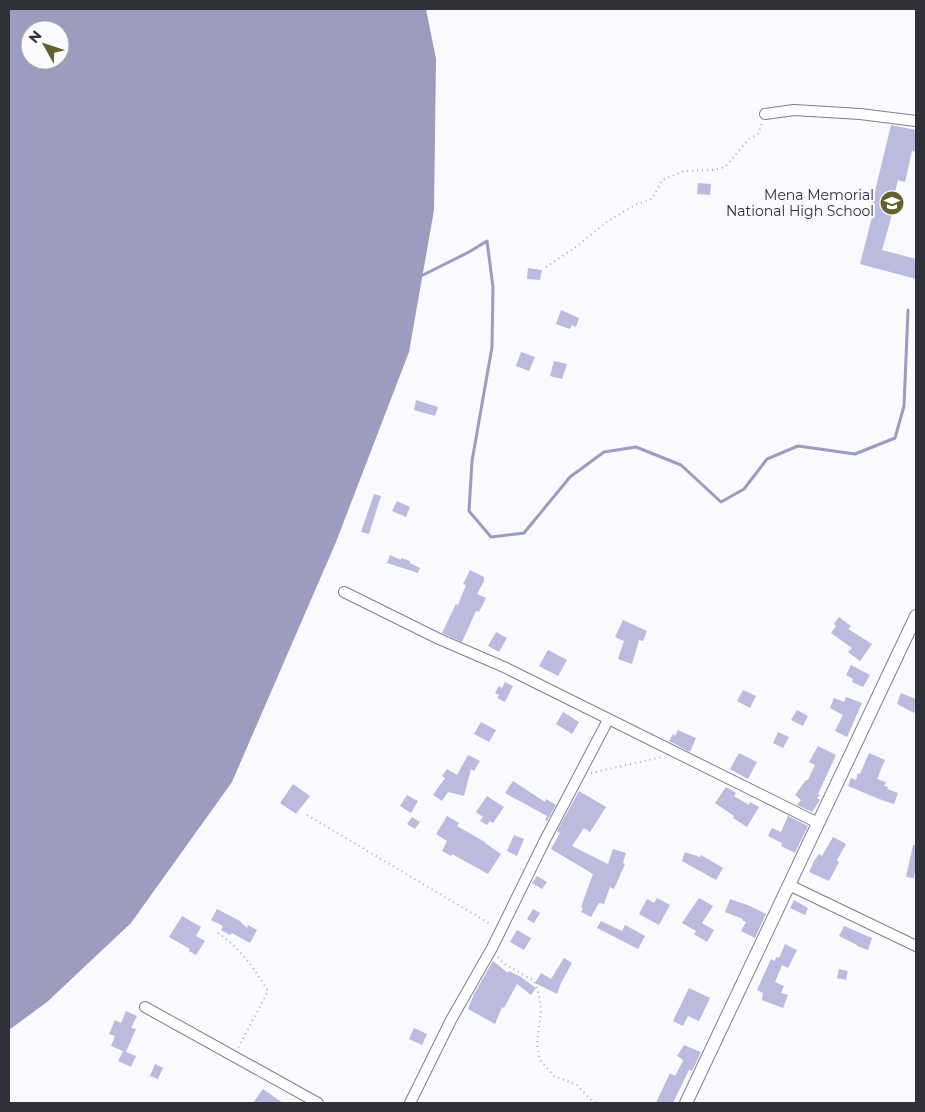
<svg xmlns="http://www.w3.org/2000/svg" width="925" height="1112" font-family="Montserrat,sans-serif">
<rect width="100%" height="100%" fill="#f9f9fe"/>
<path fill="#9c9bc0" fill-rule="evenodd" d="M9,9h417l10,50 -2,151 -25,142 -73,190 -104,240 -101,141 -84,79 -38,28zM30,30h30v30h-30z"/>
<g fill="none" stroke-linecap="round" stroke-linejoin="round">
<path stroke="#9c9bc0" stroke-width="3" d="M423,275l46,-23 18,-11 6,46 -1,60 -20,114 -3,50 22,26 33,-4 46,-56 34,-25 32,-5 45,18 40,37 23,-13 23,-30 31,-13 57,8 40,-16 9,-32 4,-96"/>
</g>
<g fill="#bbbadf">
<path d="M891,125l25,5v22l-4,-1 -7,31 -7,-2 -4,16 3,1 -15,53 34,9v20l-56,-15 14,-55 -3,-1z"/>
<path d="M698,183l13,1 -1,11 -13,-1z"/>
<path d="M528,268l14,2 -2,10 -13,-1z"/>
<path d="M561,310l18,8 -3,9 -4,-2 -2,4 -14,-5z"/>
<path d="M521,352l14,5 -6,14 -13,-5z"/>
<path d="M554,361l13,3 -5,15 -12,-3z"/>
<path d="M416,400l22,7 -3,9 -21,-6z"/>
<path d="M374,494l7,2 -12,38 -8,-2z"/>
<path d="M397,501l13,6 -4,10 -14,-6z"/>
<path d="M390,555l11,5v-2l9,3v2l10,5 -2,5 -31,-10z"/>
<path d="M470,570l14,7v4l-7,13 9,4 -7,14 -3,-1 -14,31 -20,-9 14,-29 2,1 8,-20 -3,-1z"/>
<path d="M839,617l12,9 -3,3 24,15 -12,17 -12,-9 4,-4 -21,-15 5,-7 -2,-2z"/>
<path d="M623,620l24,11 -4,10 -4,-1 -7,24 -14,-5 6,-18 -9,-4z"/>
<path d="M496,632l11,6 -8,14 -11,-6z"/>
<path d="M548,650l19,10 -9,16 -19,-10z"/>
<path d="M851,665l19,10 -7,12 -11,-5 1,-3 -7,-4z"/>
<path d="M505,682l8,4 -8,16 -8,-4 2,-3 -4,-2 4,-7 3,2z"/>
<path d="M743,690l13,6 -6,12 -13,-7z"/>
<path d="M901,693l15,6v8l-2,6 -17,-9z"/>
<path d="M846,697l16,6 -15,34 -12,-6 8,-16 -13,-7 4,-10 10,4z"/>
<path d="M797,710l11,6 -5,10 -12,-6z"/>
<path d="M563,712l16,10 -7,12 -16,-10z"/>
<path d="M481,722l15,8 -7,12 -15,-8z"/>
<path d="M678,730l18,8 -6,14 -21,-11 4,-7 2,2z"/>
<path d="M778,732l11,5 -6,11 -10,-5z"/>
<path d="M818,746l18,9 -18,39 2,1 -3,3 3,2 -8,12 -15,-7 4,-5 -6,-5 11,-15h2l7,-15 -6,-3z"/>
<path d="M739,753l18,9 -9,17 -18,-10z"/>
<path d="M869,753l16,7 -8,19 9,3 -2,4 4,1 -1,2 11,4 -4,11 -15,-5 -31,-13 3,-8 5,2 2,-7 2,1z"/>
<path d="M468,755l12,6 -6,10 -3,-2 -7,27 -16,-4 -6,9 -9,-6 12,-17 -3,-2 5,-7 10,6z"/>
<path d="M513,781l32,21 1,-3 10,6 -9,16 -2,-1 2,-4 -42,-23z"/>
<path d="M293,784l17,12 -14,18 -16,-11z"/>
<path d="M726,787l10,6 -2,3 15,9 1,-3 9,5 -12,20 -14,-9 1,-2 -19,-13z"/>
<path d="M579,791l27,16 -16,25 -6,-4 -12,18 36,18 5,-15 13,4 -3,10 2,1 -11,25 -4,-2 -6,17 -5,-1 -8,14 -10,-5 2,-4 -2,-1 12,-33 -42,-25 9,-16 -3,-2z"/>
<path d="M407,795l11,6 -7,12 -11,-7z"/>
<path d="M487,796l17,11 -11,16 -3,-2 -3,4 -7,-4 3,-4 -7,-5z"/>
<path d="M447,816l12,7 -2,3 28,16v1l16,11 -13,20 -36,-20 -1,2 -9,-5 5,-10 -11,-7z"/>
<path d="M788,816l20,10 -13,27 -14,-7 1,-3 -14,-7 4,-8 9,4z"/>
<path d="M412,817l8,5 -5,7 -8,-5z"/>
<path d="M514,835l10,4 -7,17 -10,-5z"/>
<path d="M833,837l13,7 -9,16 2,2 -10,19 -20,-9 5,-11 5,-7 3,2z"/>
<path d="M913,845h3v21l-2,12 -8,-1z"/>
<path d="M685,852l15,5 1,-2 22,13 -7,12 -34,-19z"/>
<path d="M537,876l10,6 -5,7 -10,-6z"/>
<path d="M657,898l13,7 -11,20 -20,-11 8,-15 7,4z"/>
<path d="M699,898l14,8 -11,17 12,7 -7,12 -13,-8 2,-3 -14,-8z"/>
<path d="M730,899l20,7 16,8 -11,24 -14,-7 5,-9 -4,-2 1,-1 -18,-7z"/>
<path d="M794,900l14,8 -3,7 -15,-7z"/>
<path d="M217,909l23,12 7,7 1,-3 9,5 -7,13 -18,-10 -2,2 -9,-5 2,-4 -12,-6z"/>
<path d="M533,909l7,4 -6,10 -7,-4z"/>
<path d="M182,916l19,11 -5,9 9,5 -9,14 -7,-4 1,-2 -21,-12z"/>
<path d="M601,921l21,10 3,-6 20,11 -7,13 -41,-21z"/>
<path d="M844,926l28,12 -4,12 -11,-4v-1l-18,-9z"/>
<path d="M517,930l14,8 -7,12 -14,-8z"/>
<path d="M785,944l12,6 -9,18 -6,-3 -7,17 9,4 -3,7 7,2 -5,13 -21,-8 1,-7 -6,-3 14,-31 4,2 1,-4 3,1z"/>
<path d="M564,958l8,5 -11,20 -4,11 -22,-11 6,-10 10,6z"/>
<path d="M493,961l15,12 1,-2 12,6 15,11 -5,7 -14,-11 -13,24 -2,-1 -7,17 -27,-15 6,-15z"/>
<path d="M839,969l9,2 -2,9 -9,-2z"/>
<path d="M689,988l21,10 -11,23 -11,-5 -5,10 -10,-5z"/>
<path d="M126,1011l11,5 -6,12 5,1 -10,23 10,4 -5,11 -13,-6 5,-10 -12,-5 4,-10 -6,-2 6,-14 6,3z"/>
<path d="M414,1028l13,6 -5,11 -13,-6z"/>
<path d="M684,1045l17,7 -9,19 -3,-1 -16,33h-17l14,-30 5,3 8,-15 -1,-2 -5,-3z"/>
<path d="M155,1064l8,4 -5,11 -8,-3z"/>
<path d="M263,1089l20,14h-30z"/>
</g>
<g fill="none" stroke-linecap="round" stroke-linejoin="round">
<defs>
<g id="minor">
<path d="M765,114l29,-4 66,4 56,7"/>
<path d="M344,592l95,47 65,28 314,156"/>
<path d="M789,885l127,61"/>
<path d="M145,1007l173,96"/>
<path d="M410,1103l41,-83 41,-72 53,-108 63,-120"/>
</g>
<path id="tertiary" d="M686,1103l230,-487"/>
</defs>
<use href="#minor" stroke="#7e7e92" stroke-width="12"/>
<use href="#tertiary" stroke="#7e7e92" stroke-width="14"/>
<g stroke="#ababb2" stroke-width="2" stroke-dasharray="1 4" stroke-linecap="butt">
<path d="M546,267l27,-18 35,-28 27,-16 17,-6 10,-19 23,-9 28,-1 12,-3 24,-28 9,-5 4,-11"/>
<path d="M591,773l71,-16"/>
<path d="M307,815l185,110"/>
<path d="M218,933c24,17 35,34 50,58l-30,57"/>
<path d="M498,957l5,6 31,18 5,13 2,16 -4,34 3,16 14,16 23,9 14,15 6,3"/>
</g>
<use href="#minor" stroke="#fff" stroke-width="10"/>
<use href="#tertiary" stroke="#fff" stroke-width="12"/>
</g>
<defs>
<symbol id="school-disc" viewBox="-11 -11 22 22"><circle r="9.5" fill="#63602d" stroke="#f9f9fe"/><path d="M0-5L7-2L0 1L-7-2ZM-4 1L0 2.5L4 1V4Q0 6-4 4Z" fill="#fff"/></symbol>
</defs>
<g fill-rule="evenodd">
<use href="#school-disc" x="878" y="189" width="28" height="28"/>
</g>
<g text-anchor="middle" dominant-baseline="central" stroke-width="4.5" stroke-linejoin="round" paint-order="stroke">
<g font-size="14" fill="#303039" stroke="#f9f9fe" text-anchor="end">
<text x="874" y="195">Mena Memorial<tspan x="874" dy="16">National High School</tspan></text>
</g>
</g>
<rect width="925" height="1112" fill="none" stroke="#303039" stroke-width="20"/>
<g transform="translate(45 45) rotate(310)"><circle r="24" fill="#f9f9fe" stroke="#a9a9af"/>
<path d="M0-4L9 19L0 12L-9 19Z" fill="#63602d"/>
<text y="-8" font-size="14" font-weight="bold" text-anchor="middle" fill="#303039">N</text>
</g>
</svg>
